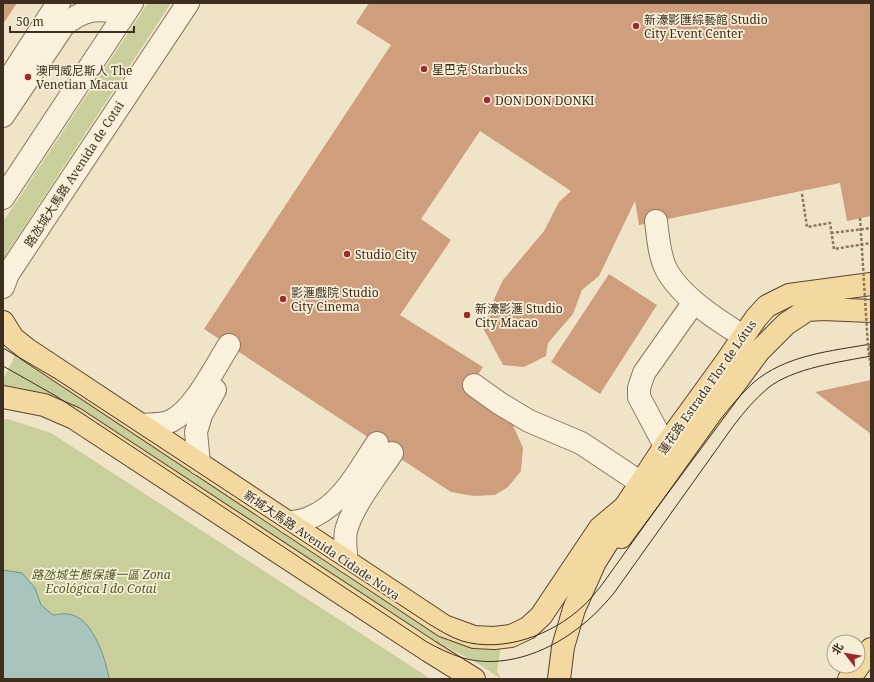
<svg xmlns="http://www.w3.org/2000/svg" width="874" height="682" font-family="'Noto Serif','Noto Sans SC',serif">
<rect width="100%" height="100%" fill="#f0e4c8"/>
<g fill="#c9cf9b">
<path d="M148,3h23l-168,256v-37z"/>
<path d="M16,349l430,289 55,8 -4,25 4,8 -24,-16 -38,-20 -379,-241 -31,-12 -26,-2v-9l9,-17z"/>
<path d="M3,419h5l43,14 380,246h-428z"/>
</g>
<path fill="#a9c4bc" stroke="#6f938a" d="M3,570l19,3 13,15 6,17 12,10c4,0 10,-2 15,-1 24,2 38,45 41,65h-106z"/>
<g fill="#cf9f7d">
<path d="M3,3h14l-14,21z"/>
<path d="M369,3h502v213l-24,5 -7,-38 -201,42 -4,-24 -36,75 -17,14 -9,24 -25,29 -2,13 -22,11 -21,-2 -20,-37 12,-31 8,-17 41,-49 15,-29 12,-11 -91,-60 -59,88 30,21 -51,75 83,52 -16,24 45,32 11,25 -2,23 -13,16 -13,8 -21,1 -23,-4 -247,-163 187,-284 -35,-22z"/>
<path d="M609,274l48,31 -57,89 -49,-32z"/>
<path d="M871,380v54l-56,-42z"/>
</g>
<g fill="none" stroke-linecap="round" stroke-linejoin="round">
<defs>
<g id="minor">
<path d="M3,88l53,-82 3,-3"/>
<path d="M3,116l61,-91c24,-19 33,-15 62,-13"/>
<path d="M3,198l129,-195"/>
<path d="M656,221c2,15 3,34 10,48 14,27 51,51 77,67"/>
<path d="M3,287l5,-13 180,-271"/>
<path d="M474,385l25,18 30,18 52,22 60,40"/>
<path d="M141,425c9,-1 22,0 30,-4 23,-11 44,-54 58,-76"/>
<path d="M665,446l-26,-49v-9l5,-15 50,-71"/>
<path d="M199,464l-3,-32 5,-17 14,-25"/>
<path d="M288,523c7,-2 15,-2 21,-5 33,-13 50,-48 68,-75"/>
<path d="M347,562c-1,-10 -3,-21 -1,-31 6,-25 32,-57 46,-78"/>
</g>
<g id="major">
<path d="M3,322l10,16 15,12 416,276 30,11 20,1 17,-2 17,-8 13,-12 59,-88 25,-21"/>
<path d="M3,397l41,8 30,13 355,233 45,28"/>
<path d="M621,537l138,-186 27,-27 21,-14 16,-1 48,2"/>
<path d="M559,679l4,-32 11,-38 21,-47 17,-27 13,-28 40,-61 61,-84 30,-44 11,-12 22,-11 82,-11"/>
<path d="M849,679l22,-30"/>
</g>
</defs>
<use href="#minor" stroke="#8d765c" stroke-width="24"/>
<use href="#major" stroke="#5b4430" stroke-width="24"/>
<g stroke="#8d765c" stroke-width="2.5" stroke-dasharray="3 2" stroke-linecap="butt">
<path d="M802,194l5,33 23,-4 4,26 37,-6"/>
<path d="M831,233l40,-5"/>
<path d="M868,347h3"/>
<path d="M869,353l2,-1"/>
</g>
<use href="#minor" stroke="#faf1dc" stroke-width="22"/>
<use href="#major" stroke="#f3d9a0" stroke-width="22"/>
<g stroke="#3d2e20" stroke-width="1">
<path d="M3,348l53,31 373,245c10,6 21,13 33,17 41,12 90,-6 120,-34 7,-6 13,-14 19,-21l119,-166c10,-13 21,-26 33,-37 32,-28 78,-32 118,-39"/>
<path d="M3,366l53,30 371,246c11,6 23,12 36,16 39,11 83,-5 114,-29 14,-10 26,-23 37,-36l120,-168c10,-13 21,-26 34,-37 25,-20 72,-26 103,-32"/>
</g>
<path stroke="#8d765c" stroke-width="2.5" stroke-dasharray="3 2" stroke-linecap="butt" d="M860,218l8,129 3,20"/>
</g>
<g fill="#9e2a2b" stroke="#f7eed8" stroke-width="1.5">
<circle cx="636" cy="26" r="4"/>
<circle cx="424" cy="69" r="4"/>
<circle cx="28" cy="77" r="4"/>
<circle cx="487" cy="100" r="4"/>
<circle cx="347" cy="254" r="4"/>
<circle cx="283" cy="299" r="4"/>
<circle cx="467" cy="315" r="4"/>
</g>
<g text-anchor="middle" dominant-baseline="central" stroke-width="3.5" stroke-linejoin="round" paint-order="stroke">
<g font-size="12" fill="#3d2e20" stroke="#f7eed8" text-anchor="start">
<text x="644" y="19">新濠影匯綜藝館 Studio<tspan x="644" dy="14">City Event Center</tspan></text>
<text x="432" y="69">星巴克 Starbucks</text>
<text x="36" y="70">澳門威尼斯人 The<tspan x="36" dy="14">Venetian Macau</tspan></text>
<text x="495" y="100">DON DON DONKI</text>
<text x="355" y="254">Studio City</text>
<text x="291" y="292">影滙戲院 Studio<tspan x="291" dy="14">City Cinema</tspan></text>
<text x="475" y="308">新濠影滙 Studio<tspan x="475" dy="14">City Macao</tspan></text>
</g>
<g font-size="12" fill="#3d2e20" stroke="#f7eed8">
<text transform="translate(74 174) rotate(-57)">路氹城大馬路 Avenida de Cotai</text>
<text transform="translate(707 387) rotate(-55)">蓮花路 Estrada Flor de Lótus</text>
<text transform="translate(322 545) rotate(34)">新城大馬路 Avenida Cidade Nova</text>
</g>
<g font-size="12" font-style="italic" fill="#4d5a26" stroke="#f7eed8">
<text x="101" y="574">路氹城生態保護一區 Zona<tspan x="101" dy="14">Ecológica I do Cotai</tspan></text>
</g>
</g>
<rect width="874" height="682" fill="none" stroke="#3d2e20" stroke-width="8"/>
<g transform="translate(846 654) rotate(301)"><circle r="19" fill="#f7eed8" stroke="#ada18e"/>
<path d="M0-3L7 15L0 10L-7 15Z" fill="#9e2a2b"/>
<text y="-6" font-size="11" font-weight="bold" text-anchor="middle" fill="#3d2e20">北</text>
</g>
<path d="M10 26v6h124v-6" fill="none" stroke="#3d2e20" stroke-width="2"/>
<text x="16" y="26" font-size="12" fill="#3d2e20" stroke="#f7eed8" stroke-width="3" paint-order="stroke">50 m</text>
</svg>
